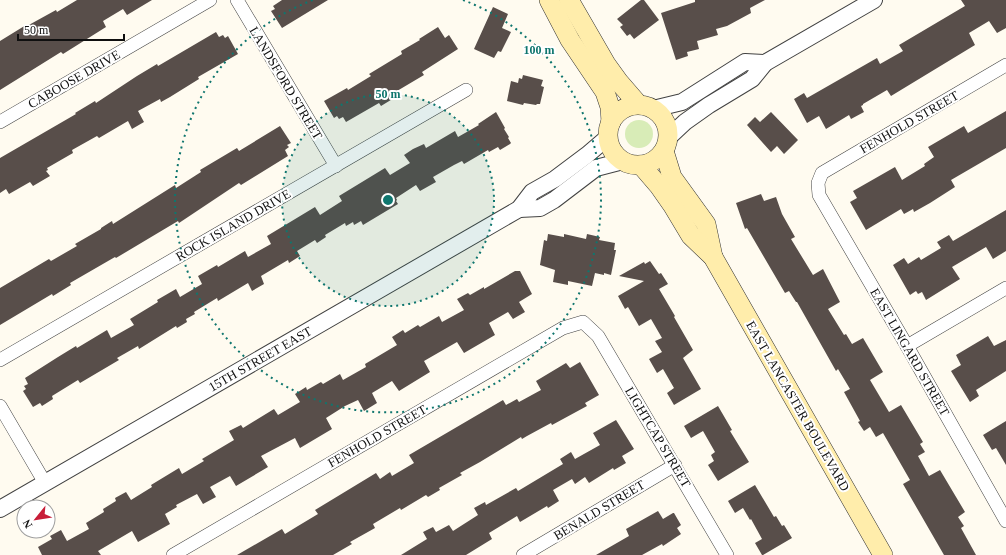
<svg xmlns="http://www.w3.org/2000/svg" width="1006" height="555" font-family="Georgia,serif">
<rect width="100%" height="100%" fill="#fffbf0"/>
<circle fill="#d8ecb7" cx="639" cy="134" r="14"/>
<g fill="#584e4a">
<path d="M77,0h75l-25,15 -4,-6 -20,12 3,6 -43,27 -2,-2 -61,38v-49l26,-16 1,1 29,-16 1,2z"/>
<path d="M282,0h46l-46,28 -11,-17 4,-2 -2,-3z"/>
<path d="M641,0h3l15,20 -25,19 -4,-5 -3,2 -7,-9 3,-2 -6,-6z"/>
<path d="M695,0h70l-15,8 1,5 -24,13 -11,3 2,6 -21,6 2,8 -12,3 1,4 -12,4 -15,-47 34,-11z"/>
<path d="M961,0h45v28l-9,5 -8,-12 -20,12 6,12 -84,51 -4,-6 -24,14v1l-2,1 3,6 -13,7 -2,-4 -23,14 -7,-13 -12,7 -13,-24 10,-6 3,5 70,-40 3,6 23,-13 -4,-6 66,-39z"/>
<path d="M493,7l15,7 -6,14 9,4 -10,20 -3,-1 -4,7 -20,-9z"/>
<path d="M438,27l7,11 4,-3 9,14 -36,23 2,3 -27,16 2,4 -18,11 -2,-3 -33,19 -3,-5 -4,2 -2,-3 -3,2 -10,-17 23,-13 1,2 23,-14 -2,-2 33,-20 -1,-3 19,-11 -1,-1z"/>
<path d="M216,32l3,5 4,-2 2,3 3,-2 10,18 -40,23 1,2 -29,18 -9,5 -1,-3 -22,12 6,11 -12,7 -4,-8 -29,17 -2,-2 -25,14 1,3 -26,15 1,2 -2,1 4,5 -17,10 -3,-4 -21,12 -3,-5 -6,4v-35l76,-44 -1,-1 20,-12 1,2 41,-27 20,-12 1,2z"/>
<path d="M523,75l20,5 -2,6 3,1 -4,17h-3l-1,1 -12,-2 -1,2 -16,-4 4,-20 7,2 1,-5 3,1z"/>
<path d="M1006,111v37l-55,32 4,7 -25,16 -16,9 -1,-3 -9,5 -3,-5 -35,21 -16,-28 7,-4 -4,-7 42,-24 7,13 23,-14 -1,-2 10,-7 -6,-10 36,-21 4,7z"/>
<path d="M496,112l9,16 -1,1 5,8 -1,1 3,5 -1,1 -10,6 -2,-3 -9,5 -1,-2 -24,14 -2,-3 -8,4 -21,12 3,5 -16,9 -4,-6 -20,13 1,2 -1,1 2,3 -35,21 -2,-4 -7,4 -1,-3 -7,4 -1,-3 -20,12 1,2 -9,6 -2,-3 -18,11 3,5 -11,7 -1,-3 -27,16 3,8 -12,7 -4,-8 -30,18 -1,-3 -23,14 1,2 -9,5 1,3 -10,6 -1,-2 -37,23 -1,-3 -21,12 2,2 -39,23 -2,-3 -26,16 1,3 -11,7 -2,-3 -7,4 -10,-16 3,-2 -2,-3 4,-2 -3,-6 33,-21 18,-11 1,2 30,-18 4,8 23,-13 -4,-6 28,-17 -1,-2 19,-11 4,8 22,-13 -4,-8 19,-11 1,2 27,-16 3,6 23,-13 -4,-8 48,-29 5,8 22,-14 -3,-5 46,-28 5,7 20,-12 -6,-8 9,-6 11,-5 2,4 29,-17 3,6 21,-12 -1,-1z"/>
<path d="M771,112l27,28 -14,14 -7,-8 -6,6 -24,-27 8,-8 5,5z"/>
<path d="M280,126l11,17 -4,2 2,2 -4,3 3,6 -47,29 -2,-2 -60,40 -1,-2 -62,37 -1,-1 -45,26 1,2 -18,11 -1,-2 -52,31v-37l49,-29 2,2 26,-15 -2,-2 26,-15v-1l11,-7 1,3 62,-39 1,3 25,-16 -1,-2 37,-22 2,3z"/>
<path d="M761,194l3,7 12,-4 6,17 13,23 -4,2 22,36 10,-6 17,33 -12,7 16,26 2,-1 6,10 11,-6 20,34 -13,8 19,32 12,-7 22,37 -3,2 5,8 -7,4 11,20 11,-6 25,42 -7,5 6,9 -3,2 15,27h-32l-41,-71 7,-4 -27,-47 -7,4 -6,-10 -6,4 -6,-9 2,-1 -16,-29 6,-3 -12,-20 -2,2 -39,-69h-1l-7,-11 -4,2 -38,-65 -2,1 -9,-26z"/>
<path d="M1006,210v41l-13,8 -7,-12 -34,20 8,12 -34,21 -4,-8 -4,2 -2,-3 -6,4 -17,-30 11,-7 4,6 11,-7 2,3 20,-12 -4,-6 12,-7 4,6z"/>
<path d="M548,234l16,3v-3l22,5 1,-5 13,3 -1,3 16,3 -1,7h2l-5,25 -7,-2v2l-9,-2 -3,13 -24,-5v4l-15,-3 2,-12 -15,-5 4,-25 3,1z"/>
<path d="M650,261l9,13 2,-1 7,11 -9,5 16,27 -1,1 19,33 -10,8 18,31 -27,16 -7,-12 7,-5 -11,-19 -6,4 -8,-14 13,-7 -7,-11 7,-3 -11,-19 -12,7 -11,-19 -3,2 -7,-13 26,-15 -25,-5 25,-14 1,2z"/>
<path d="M515,271h5l12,23 -13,8 6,10 -12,7 -5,-7 -19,11 6,12 -31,18 -7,-11 -33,19 6,11 -31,19 -7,-10 -20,12 5,10 -13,8 -6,-11 -13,6 -19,12 6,11 -32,19 -5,-10 -34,18 7,11 -32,19 -6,-10 -20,11 6,10 -13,7 -6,-10 -21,11 1,2 -12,7 5,10 -32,18 -6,-11 -34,20 3,4h-59l-4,-8 14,-8 -2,-3 11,-6 6,11 22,-12 -3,-6 18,-11 -1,-3 13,-8 -1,-3 11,-6 5,8 21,-13 -1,-2 28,-17 3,6 22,-13 -2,-2 32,-19 -5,-9 12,-6 2,3 31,-19 4,6 22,-13 -5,-8 11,-7 1,3 14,-8 2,2 17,-10 3,6 23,-13 -1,-3 32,-19 -5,-8 11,-7 2,3 13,-8 2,2 19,-11 3,6 22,-12 -7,-11 11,-6 2,2 14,-8v2z"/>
<path d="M988,336l6,10 12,-6v31l-30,19 3,6 -9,6 -19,-31 10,-6 -5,-10z"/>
<path d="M580,362l19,33 -14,8 2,3 -35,19 -1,-2 -24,13 -5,3 -1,-2 -41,25 -20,11 2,2 -23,13 1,2 -12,7 -2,-2 -25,15 -1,-2 -27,16 2,4 -25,14 2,2 -19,11h-96l45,-26 3,5 13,-8 20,-12 -3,-4 61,-37 4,6 10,-7 2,4 22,-13 -5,-8 94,-55 3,5 11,-6 2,3 22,-12 -5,-9 30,-18 4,5z"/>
<path d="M718,406l14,24 -2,1 19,31 -31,19 -10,-16 6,-4 -3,-6 4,-3 -12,-21 -12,7 -7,-12z"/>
<path d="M616,420l18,29 -12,7 4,7 -12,7 -1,-2 -24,15 -4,-6 -10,7 -3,-5 -19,11 6,11 -11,7 -1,-2 -27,16 -3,-6 -28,17 3,6 -26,16h-65l26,-16 -4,-7 10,-5 3,5 13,-7 4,6 25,-16 -4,-7 11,-6 1,3 30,-17 2,3 45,-27 -3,-5 11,-7 4,7 25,-14 -7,-12z"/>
<path d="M1006,421v44l-10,-17 -4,2 -9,-15z"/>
<path d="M755,485l19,32 2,-1 6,10 2,-1 8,13 -29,17h-1l-7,-12 7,-4 -11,-20 -1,1 -7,-12 -8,5 -7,-12z"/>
<path d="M658,511l5,8 10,-6h1l7,12 -4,3 4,6 -18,12 -1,-2 -20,11h-46l33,-19 -3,-7z"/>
</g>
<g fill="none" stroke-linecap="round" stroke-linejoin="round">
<defs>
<g id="minor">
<path d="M237,0l99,166"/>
<path d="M1006,65l-184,108 -4,10 1,12 88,151 99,175"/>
<path d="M0,122l210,-122"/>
<path d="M907,346l99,-58"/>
<path d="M0,360l466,-270"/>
<path d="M0,406l45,77"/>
<path d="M173,555l390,-227 20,-6 15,14 129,219"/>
<path d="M523,555l152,-90"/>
</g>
<g id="tertiary">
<path d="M653,109l29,-7 63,-40 20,1"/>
<path d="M669,137l16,-15 24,-17 43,-26 13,-16 109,-63"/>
<path d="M519,209l21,-1 14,-8 42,-32 27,-7"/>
<path d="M0,509l519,-300 13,-17 23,-13 32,-24 21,-18"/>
</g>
<g id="secondary">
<path d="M549,0l21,40 35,52 5,15 1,15"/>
<path d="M569,0l37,64 13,18 19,22"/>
<circle cx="638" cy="135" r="30"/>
<path d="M664,151l8,26 34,47 7,33"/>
<path d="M641,165l18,21 14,20 18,30 22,21 170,298"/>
</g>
</defs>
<use href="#minor" stroke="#424242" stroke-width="14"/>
<use href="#tertiary" stroke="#424242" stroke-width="18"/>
<use href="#secondary" stroke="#313131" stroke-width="20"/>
<use href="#minor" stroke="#fff" stroke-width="13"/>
<use href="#tertiary" stroke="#fff" stroke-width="16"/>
<use href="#secondary" stroke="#ffedab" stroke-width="19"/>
</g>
<circle cx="388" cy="200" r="106" fill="#0f766e" fill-opacity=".12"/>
<g fill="none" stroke="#0f766e" stroke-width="2" stroke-dasharray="2 4">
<circle cx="388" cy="200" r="106"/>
<path d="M463 0A213 213 0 1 1 313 0"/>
</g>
<g text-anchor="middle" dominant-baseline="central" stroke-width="4" stroke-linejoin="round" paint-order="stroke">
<g font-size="13" fill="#0f0f0f" stroke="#fff">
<text transform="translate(74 79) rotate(-30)">CABOOSE DRIVE</text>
<text transform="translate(286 83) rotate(59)">LANDSFORD STREET</text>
<text transform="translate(909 122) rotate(-30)">FENHOLD STREET</text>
<text transform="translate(233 225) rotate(-30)">ROCK ISLAND DRIVE</text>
<text transform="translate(910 352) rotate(60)">EAST LINGARD STREET</text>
<text transform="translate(260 359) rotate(-30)">15TH STREET EAST</text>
<text transform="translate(798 406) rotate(60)">EAST LANCASTER BOULEVARD</text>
<text transform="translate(377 436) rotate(-30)">FENHOLD STREET</text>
<text transform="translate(658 437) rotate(59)">LIGHTCAP STREET</text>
<text transform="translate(599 510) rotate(-31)">BENALD STREET</text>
</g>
</g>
<circle cx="388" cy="200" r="6" fill="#0f766e" stroke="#fff" stroke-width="2"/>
<g font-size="12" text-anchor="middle" font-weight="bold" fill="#0f766e" stroke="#fff" stroke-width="4" stroke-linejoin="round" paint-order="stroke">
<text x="539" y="54">100 m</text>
<text x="388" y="98">50 m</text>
</g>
<g transform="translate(36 519) rotate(240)"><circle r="19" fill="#ffffff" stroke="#9f9f9f"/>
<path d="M0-3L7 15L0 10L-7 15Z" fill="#c81d38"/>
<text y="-6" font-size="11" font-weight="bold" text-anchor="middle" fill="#0f0f0f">N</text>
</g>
<path d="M18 34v6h106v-6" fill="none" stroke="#0f0f0f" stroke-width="2"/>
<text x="24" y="34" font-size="12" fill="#0f0f0f" stroke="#ffffff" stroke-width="3" paint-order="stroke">50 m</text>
</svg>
